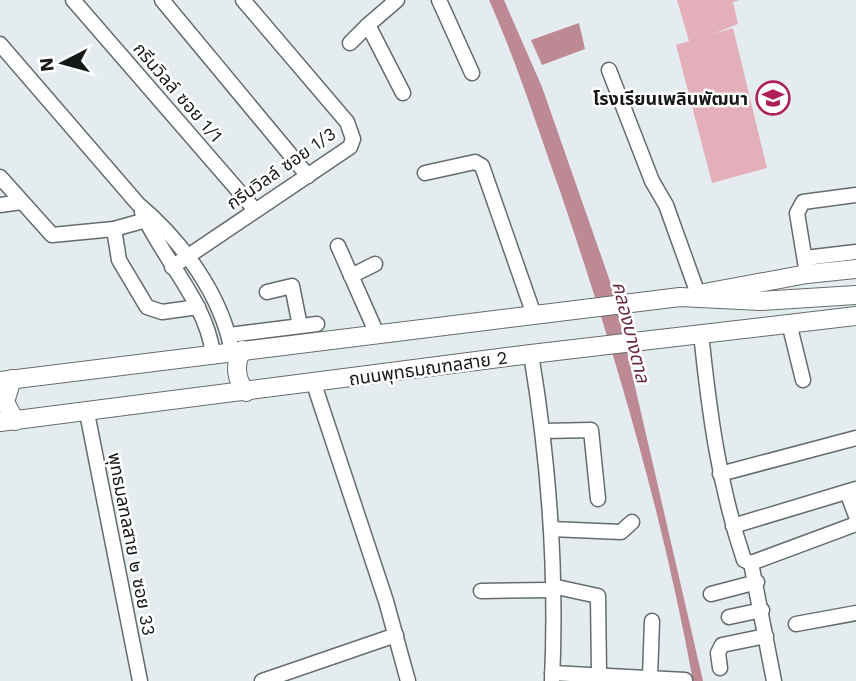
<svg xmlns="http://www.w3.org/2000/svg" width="856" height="681" font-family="'Work Sans','Noto Sans Thai',sans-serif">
<rect width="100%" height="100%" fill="#e4ecef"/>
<path fill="#e3afbb" d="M677,0h62l-6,2 5,22 -25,10 20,-6 34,140 -55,15 -36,-138 13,-4z"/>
<g fill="#bd8995">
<path d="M489,0h15l38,87 70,200 91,394h-10c-30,-166 -78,-328 -132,-487 -23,-65 -44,-131 -72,-194z"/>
<path d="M579,23l6,26 -43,16 -11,-25z"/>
</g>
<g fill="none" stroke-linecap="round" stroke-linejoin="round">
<defs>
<g id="minor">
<path d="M73,0l182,210"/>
<path d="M162,0l146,176"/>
<path d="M397,0l-29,25 35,68"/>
<path d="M439,0l33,73"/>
<path d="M350,43l18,-18"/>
<path d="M0,44l138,160c43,36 84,91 94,148"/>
<path d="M609,70l43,111 14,24 32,89"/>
<path d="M425,173l50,-11 7,4 52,149"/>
<path d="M0,177l52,58 62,-6 32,-9"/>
<path d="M0,205l21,-3"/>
<path d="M142,212c21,48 64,89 71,142"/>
<path d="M114,229l5,31 28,47 15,5 36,-5"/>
<path d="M338,246l39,88"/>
<path d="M805,258l51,-6"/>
<path d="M172,267l178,-120 3,-8 -6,-17 -104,-122"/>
<path d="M807,274l-10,-61 6,-11 53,-7"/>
<path d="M351,276l24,-12"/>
<path d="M267,292l25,-6 8,40"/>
<path d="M789,323l14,57"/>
<path d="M701,333c8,78 18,153 43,227l7,3 105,-39"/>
<path d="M229,335l88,-11"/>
<path d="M531,354c18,108 26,217 21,327"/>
<path d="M314,384l72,217 22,80"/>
<path d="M87,413l53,268"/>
<path d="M544,431l47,-1 7,69"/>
<path d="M720,474l136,-36"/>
<path d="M847,492l9,24"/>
<path d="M733,526l123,-37"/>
<path d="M551,529l70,3 11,-10"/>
<path d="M751,563l23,118"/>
<path d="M552,586l46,10 1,77"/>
<path d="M481,591l71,-1"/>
<path d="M711,594l46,-12"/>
<path d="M729,617l33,-7"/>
<path d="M796,624l60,-11"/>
<path d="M720,668l-2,-15 4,-8 44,-9"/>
<path d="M552,673l133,7"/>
<path d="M650,677l2,-56"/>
<path d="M262,681l134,-46"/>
</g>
<g id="major">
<path d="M704,293l103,-19 49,-5"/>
<path d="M242,350c-8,15 -6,30 4,42"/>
<path d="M12,379l-7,23 10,19"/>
<path d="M0,381l680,-84 80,4 96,-6"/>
<path d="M0,422l531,-68 325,-38"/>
</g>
</defs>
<use href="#minor" stroke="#656c6f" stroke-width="17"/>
<use href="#major" stroke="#656c6f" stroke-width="20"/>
<use href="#minor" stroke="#fff" stroke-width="14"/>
<use href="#major" stroke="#fff" stroke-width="18"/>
</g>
<defs>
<symbol id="school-ring" viewBox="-11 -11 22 22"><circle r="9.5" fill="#fff" stroke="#af2059" stroke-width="1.5"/><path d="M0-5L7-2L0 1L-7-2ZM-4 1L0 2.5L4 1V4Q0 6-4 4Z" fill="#af2059"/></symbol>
</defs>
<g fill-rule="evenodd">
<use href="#school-ring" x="754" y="79" width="38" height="38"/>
</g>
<g text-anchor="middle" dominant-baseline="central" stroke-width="5" stroke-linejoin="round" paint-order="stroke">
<g font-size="18" fill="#151819" stroke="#fff">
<text transform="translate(178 92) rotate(49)">กรีนวิลล์ ซอย 1/1</text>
<text transform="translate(281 168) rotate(-35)">กรีนวิลล์ ซอย 1/3</text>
<text transform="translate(428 368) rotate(-8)">ถนนพุทธมณฑลสาย 2</text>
<text transform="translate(132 544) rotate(79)">พุทธมลฑลสาย ๒ ซอย 33</text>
</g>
<g font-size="18" font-weight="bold" fill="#151819" stroke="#fff" text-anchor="end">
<text x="748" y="98">โรงเรียนเพลินพัฒนา</text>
</g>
<g font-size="19" font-style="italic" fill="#69283c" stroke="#fff">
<text transform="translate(631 332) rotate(76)">คลองบางตาล</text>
</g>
</g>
<g transform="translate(63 63) rotate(264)" stroke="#ffffff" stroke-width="5" paint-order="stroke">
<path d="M0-5L12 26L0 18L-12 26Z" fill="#151819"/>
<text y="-10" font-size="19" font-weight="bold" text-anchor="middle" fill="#151819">N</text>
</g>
</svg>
